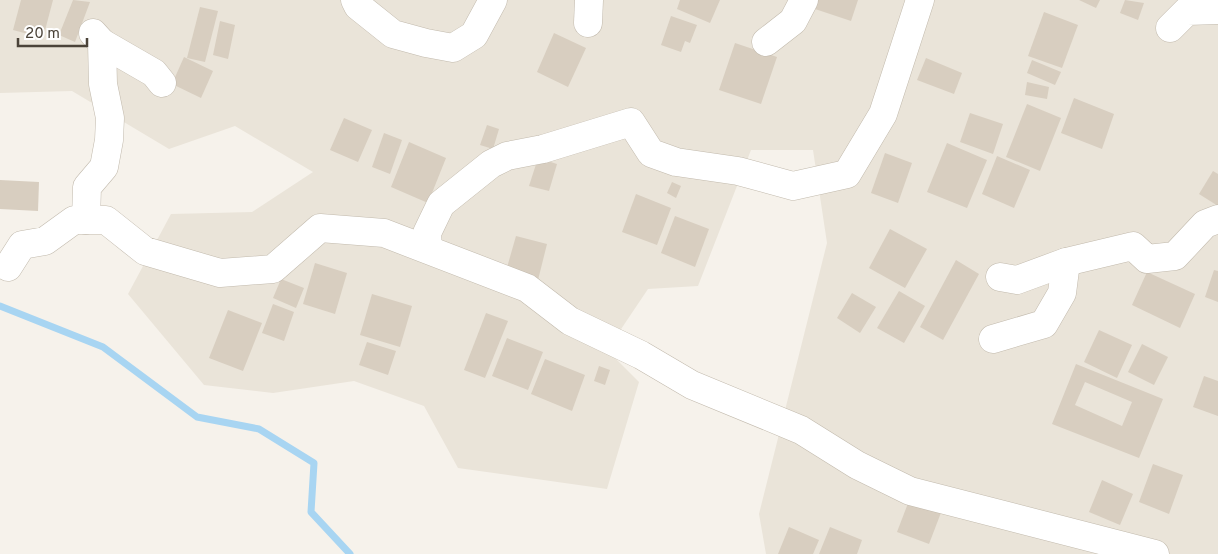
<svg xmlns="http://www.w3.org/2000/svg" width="1218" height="554" font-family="Overpass,sans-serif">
<rect width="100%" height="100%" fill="#f6f2eb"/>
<path fill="#eae4d9" d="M0,0h1218v554h-452l-7,-40 68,-271 -14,-93h-62l-53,136 -50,3 -41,61 32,32 -32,107 -149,-21 -34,-62 -70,-25 -81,12 -69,-8 -76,-91 43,-80 81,-2 61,-40 -78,-46 -66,23 -97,-58 -72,2z"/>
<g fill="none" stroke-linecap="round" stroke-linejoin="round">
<path stroke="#a8d5f2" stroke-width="7" d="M0,306l103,41 94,70 62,12 55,34 -3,49 39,42"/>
</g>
<g fill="#d8cec0" fill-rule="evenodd">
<path d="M21,0h32l-10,38 -30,-8z"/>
<path d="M73,0l17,2 -15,40 -16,-7z"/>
<path d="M680,0h40l-10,23 -33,-14z"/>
<path d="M818,0h40l-7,21 -36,-12z"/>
<path d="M1079,0h21l-4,8z"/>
<path d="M1125,0l19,3 -6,17 -18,-7z"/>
<path d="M200,7l18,4 -13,51 -18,-4z"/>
<path d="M1044,12l34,13 -16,43 -34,-12z"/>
<path d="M671,16l26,9 -7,18 -5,-2 -4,11 -20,-7z"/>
<path d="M220,21l15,4 -7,34 -15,-4z"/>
<path d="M554,33l32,15 -18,39 -31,-15z"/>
<path d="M735,43l42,14 -16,47 -42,-14z"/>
<path d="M184,57l29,14 -12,27 -29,-14z"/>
<path d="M926,58l36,15 -8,21 -37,-14z"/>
<path d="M1032,60l29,12 -6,13 -28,-12z"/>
<path d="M1027,82l22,5 -2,12 -22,-4z"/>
<path d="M1074,98l40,16 -12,35 -41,-16z"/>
<path d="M1027,104l34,14 -21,53 -34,-14z"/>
<path d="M970,113l33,11 -10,30 -33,-12z"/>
<path d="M344,118l28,12 -14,32 -28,-12z"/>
<path d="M487,125l12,4 -6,20 -13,-4z"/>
<path d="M384,133l18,7 -12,34 -18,-7z"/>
<path d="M409,142l37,16 -18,45 -37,-16z"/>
<path d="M947,143l40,17 -20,48 -40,-16z"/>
<path d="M885,153l27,10 -14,40 -27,-10z"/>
<path d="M997,156l33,14 -16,38 -32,-14z"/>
<path d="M538,158l19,6 -8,27 -20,-5z"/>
<path d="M1213,171l5,3v32l-19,-12z"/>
<path d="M0,180l39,2 -1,29 -38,-2z"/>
<path d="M672,182l9,4 -5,12 -9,-5z"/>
<path d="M636,194l35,14 -14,37 -35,-13z"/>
<path d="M675,216l34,13 -14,38 -34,-14z"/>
<path d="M890,229l37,20 -22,39 -36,-20z"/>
<path d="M516,236l31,8 -9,36 -32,-9z"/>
<path d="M956,260l23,14 -36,66 -23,-13z"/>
<path d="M315,263l32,10 -12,41 -32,-10z"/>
<path d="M1214,270l4,1v31l-13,-5z"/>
<path d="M1147,272l48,22 -15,34 -48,-23z"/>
<path d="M281,279l23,9 -8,20 -23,-10z"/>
<path d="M899,291l26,15 -21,37 -27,-15z"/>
<path d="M852,293l24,14 -16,26 -23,-15z"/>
<path d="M372,294l40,12 -12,41 -40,-12z"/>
<path d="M273,304l21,8 -10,29 -22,-8z"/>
<path d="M228,310l34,13 -19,48 -34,-13z"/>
<path d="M486,313l22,8 -23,57 -21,-8z"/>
<path d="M1099,330l33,15 -15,33 -33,-16z"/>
<path d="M507,338l36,14 -15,38 -36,-14z"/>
<path d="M367,342l29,9 -8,24 -29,-10z"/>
<path d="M1142,344l26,13 -14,28 -26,-13z"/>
<path d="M545,359l40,16 -13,36 -41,-17z"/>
<path d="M1076,364l87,35 -24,59 -87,-34zM1085,382l47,20 -10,24 -47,-21z"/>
<path d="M599,366l11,4 -5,15 -11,-4z"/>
<path d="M1204,376l14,5v35l-25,-9z"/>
<path d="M1153,464l30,11 -14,39 -30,-12z"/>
<path d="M1102,480l31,14 -13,31 -31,-13z"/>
<path d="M910,498l32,12 -13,34 -32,-12z"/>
<path d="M789,527l30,13 -6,14h-35z"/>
<path d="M830,527l32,13 -5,14h-38z"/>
</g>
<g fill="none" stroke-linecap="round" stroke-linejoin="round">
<defs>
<g id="minor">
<path d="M355,0l3,6 35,28 33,9 27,5 21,-13 19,-35"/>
<path d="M588,23l1,-23"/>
<path d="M1170,28l17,-17 31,-1"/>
<path d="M766,42l27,-21 11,-21"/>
<path d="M102,43l52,30 8,10"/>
<path d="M86,220l1,-33 17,-20 5,-27 1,-22 -7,-34 -1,-41 -9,-10"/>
<path d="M428,249l-1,-16 14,-29 50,-40 16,-8 36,-7 88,-27 20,31 25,9 62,9 55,15 54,-12 36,-60 37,-114"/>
<path d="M8,267l14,-22 23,-4 29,-21h32l39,31 75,22 53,-4 47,-41 64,5 143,55 43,33 71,34 51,30 109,45 56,35 53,26 245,63"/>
<path d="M1000,277l17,3 49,-18 67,-16 14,13 28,-3 30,-32 13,-5"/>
<path d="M993,339l51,-15 18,-31 4,-31"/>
</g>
</defs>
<use href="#minor" stroke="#c2baad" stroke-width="29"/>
<use href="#minor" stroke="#fff" stroke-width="28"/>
</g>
<path d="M18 38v8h69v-8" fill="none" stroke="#4b4339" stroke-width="2.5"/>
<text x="25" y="38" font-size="15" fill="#4b4339" stroke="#ffffff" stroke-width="4" paint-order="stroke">20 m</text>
</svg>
